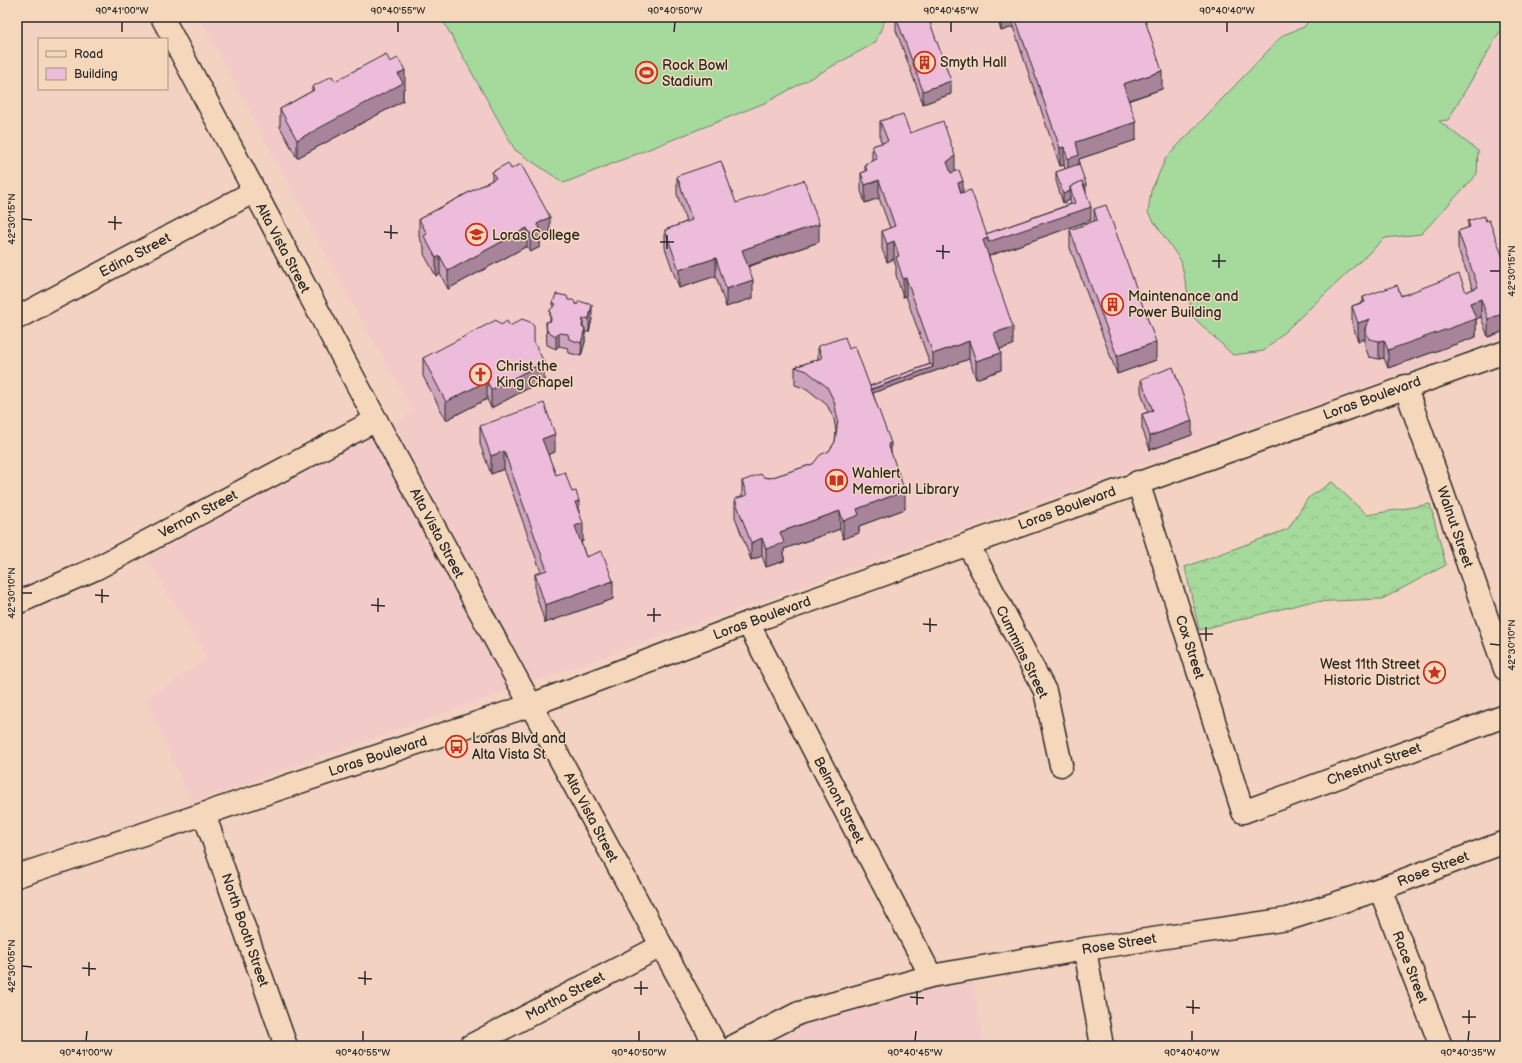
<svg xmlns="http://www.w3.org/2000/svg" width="1522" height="1063" font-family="'Balsamiq Sans',sans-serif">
<defs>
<pattern id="forest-crowns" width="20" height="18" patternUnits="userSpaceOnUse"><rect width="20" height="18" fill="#a6da9c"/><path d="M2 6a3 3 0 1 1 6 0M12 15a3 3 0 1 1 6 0" fill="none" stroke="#8fbb87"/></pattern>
</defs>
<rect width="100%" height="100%" fill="#f4d2c1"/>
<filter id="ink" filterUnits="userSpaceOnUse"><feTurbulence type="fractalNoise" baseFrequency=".025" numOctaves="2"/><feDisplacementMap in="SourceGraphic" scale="8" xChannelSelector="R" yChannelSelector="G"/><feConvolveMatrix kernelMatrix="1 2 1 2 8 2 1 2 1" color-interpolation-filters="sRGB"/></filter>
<g filter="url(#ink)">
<g fill="#f2cbc9">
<path d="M199,17h1306v321l-1314,465 -45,-104 61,-41 -61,-100 267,-146 -59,-104z"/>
<path d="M973,978l11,68h-235l77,-30z"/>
</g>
<path fill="url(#forest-crowns)" stroke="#688264" d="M1332,482l35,33 63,-11 16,61 -64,34 -73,3 -110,28 -14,-63 103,-38 20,-31z"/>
<g fill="#a6da9c" stroke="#688264">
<path d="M441,17h445l-11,26 -108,59 -203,81 -49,-33z"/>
<path d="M1311,17h194v6l-57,97 -9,1 39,30 -1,23 -56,60 -36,4 -121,113 -31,4 -40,-38 -12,-56 -33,-48 3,-22 15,-33 117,-123 21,-8z"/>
</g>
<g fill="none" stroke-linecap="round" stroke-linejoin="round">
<defs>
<g id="minor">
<path d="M162,17l214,403 340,626"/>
<path d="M17,318l236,-126"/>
<path d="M1405,386l100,283"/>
<path d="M1138,482l105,330 262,-96"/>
<path d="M968,544l77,147 16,74"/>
<path d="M17,603l78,-34 281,-149"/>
<path d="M748,623l183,353"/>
<path d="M204,814l82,232"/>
<path d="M1380,889l61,157"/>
<path d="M1085,949l17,97"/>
<path d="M470,1046l191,-100"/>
<path d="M734,1046l65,-33 132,-37 154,-27 203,-30 92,-30 125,-47"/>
</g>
<path id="major" d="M17,876l514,-171 217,-82 757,-271"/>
</defs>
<use href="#minor" stroke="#2b2b2b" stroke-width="25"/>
<use href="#major" stroke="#2b2b2b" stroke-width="25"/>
<use href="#minor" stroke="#f5d8bb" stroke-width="22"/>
<use href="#major" stroke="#f5d8bb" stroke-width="22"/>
</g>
<g fill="#cda2bc" stroke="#2b2b2b">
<path d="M896,17h32l23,77 -28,10 -27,-74z"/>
<path d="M997,17h147l18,72 -34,12 8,39 -57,19v5l7,30 5,26 -102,36 24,89 -13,4 1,21 -25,9 -7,-20 -96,34 18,60 14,56 -46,17v7l-16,6 -3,-10 -56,20v12l-18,6 -4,-11 -11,4 -16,-43v-18l7,-2v-16l21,-4 7,1 43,-14 16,-13 6,-9 1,-11 -2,-12 -7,-14 -20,-16 -12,-4v-18l23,-8v-13l31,3 21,37 60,-22 -24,-68 -3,1 -7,-22v-9l-2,-7 -7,3 -5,-13v-18l8,-3 -11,-30 -14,5 -4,-12v-18l4,-1v-8l7,-3v-15l10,-3 -2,-4v-18l30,12 45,38 8,22 23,41 85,-30 -1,-4 -7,3 -7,-22v-9l9,-3 -1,-4 -4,1 -47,-139 -12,4z"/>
<path d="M335,81l70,7 -2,1v12l-106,57 -17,-31v-18l32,-18v-4z"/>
<path d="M492,172l58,63 -10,5v7l-10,5 -3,-6 -79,43 -8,-15 -4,2 -12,-22v-7l-5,-10v-18l73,-39z"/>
<path d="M677,176l59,27 83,39 -71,25 5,31 -27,9 -10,-31 -37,12 -14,-40v-18l21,-8 -9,-28z"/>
<path d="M1094,209l62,151 -39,14 -47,-126v-18l24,-9z"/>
<path d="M1468,221h18l19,42v68l-17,6 -7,-20 -5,2v18l-88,31 -4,-10 -5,1 -10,-2 -4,-11v-7l-7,2 -6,-17v-18l11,-4v-5l103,-5 7,-3 -15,-40v-18l10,-3z"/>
<path d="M568,300l9,5 15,14 -3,13h-4v10l-4,14 -12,-3 -1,-5 -9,-2 -3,3 -9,-4 -1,-23 4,-1v-11l3,-2v-5z"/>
<path d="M510,326l24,18 10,36 -53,28 -4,-9 -41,21 -23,-44v-18z"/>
<path d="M1141,379l51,56 -42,15 -8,-22v-14l6,-2 -7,-20z"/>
<path d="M480,426l75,26 -7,3 8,20 23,38 4,28 -2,1 5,15 27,42 -68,24 -10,-31v-18l6,-2 -37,-103 -13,5 -11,-30z"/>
</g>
<g fill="#a78499" stroke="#2b2b2b">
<path d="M1001,17h12v10l-12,4z"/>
<path d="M405,70v18l-2,1v12l-106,57v-18z"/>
<path d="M1162,71v18l-39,13v-18z"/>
<path d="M951,81v13l-28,10v-13z"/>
<path d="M1136,122v18l-57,19v14l-11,4v-18l8,-17z"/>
<path d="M1064,147v18l-4,1v-18z"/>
<path d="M955,156v18l-8,6v-18z"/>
<path d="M879,180v18l-14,5v-18z"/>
<path d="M963,181v18l-5,-16z"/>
<path d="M1086,184v10l-15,-3z"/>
<path d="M1070,191v9l-7,3v-9z"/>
<path d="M1091,207v13l-108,38v-18z"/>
<path d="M550,217v18l-10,5v7l-10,5v-18l7,-10z"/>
<path d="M819,224v18l-77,26v-18z"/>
<path d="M527,228v18l-79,43v-18z"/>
<path d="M894,241v18l-7,3v-18z"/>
<path d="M440,256v18l-4,2v-18z"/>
<path d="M716,258v18l-37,12v-18z"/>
<path d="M906,278v18l-3,1v-18z"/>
<path d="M753,280v18l-27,9v-18z"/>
<path d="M1481,299v18l-5,2v18l-88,31v-18l82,-47z"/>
<path d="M592,305v14l-3,13v-14z"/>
<path d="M1505,313v18l-17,6v-18z"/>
<path d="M583,319v13l2,-4v14l-4,14 1,-29z"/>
<path d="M1370,319l-5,9v11l-7,2v-18z"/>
<path d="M1013,327v18l-19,6v-18z"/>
<path d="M559,333v13l-3,3v-13z"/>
<path d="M1384,340v18l-5,1v-18z"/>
<path d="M969,341v18l-102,36v-4l66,-24v-13z"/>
<path d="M1156,342v18l-39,14v-18z"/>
<path d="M1001,353v17l-25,9v-18z"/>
<path d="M544,362v18l-53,28v-18z"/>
<path d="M487,381v18l-41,21v-18z"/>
<path d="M1192,421v14l-42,15v-14z"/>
<path d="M555,434v18l-13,5v-18z"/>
<path d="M891,443v18l-3,-17z"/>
<path d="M504,451v18l-13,5v-18z"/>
<path d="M905,491v18l-46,17v7l-16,6v-18l14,-12z"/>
<path d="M579,501v17l-4,-16z"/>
<path d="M840,511v18l-56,20v12l-18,6v-18l14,-17z"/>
<path d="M583,523v18l-8,3v-18z"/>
<path d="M762,538v18l-11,4v-17z"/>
<path d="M613,581v18l-68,24v-18z"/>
</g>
<g fill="#eebcdb" stroke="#2b2b2b">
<path d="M896,17h32l23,64 -28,10z"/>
<path d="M1015,17h129l18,54 -39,13 13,38 -60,20 3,13 -11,4 -4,-12 -4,1z"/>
<path d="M386,54l4,8 8,-4 7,12 -7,4 5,9 -106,57 -17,-31 34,-19 -2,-3 20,-11 3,5z"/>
<path d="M903,114l7,19 33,-12 12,35 -8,6 4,11 8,-3 4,11 -5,2 3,10 10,-3 17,48 -5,2 30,87 -19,6 7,20 -25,8 -7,-20 -36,13 -27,-76 -3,1 -7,-22 3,-1 -5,-15 -7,3 -5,-13 13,-5 -16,-46 -14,5 -4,-12 6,-2 -2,-7 12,-5 -5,-13 16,-5 -8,-20z"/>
<path d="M721,161l15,42 68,-23 15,44 -77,26 11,30 -27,9 -10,-31 -37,12 -14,-40 27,-10 -15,-44z"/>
<path d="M508,163l3,6 10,-5 29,53 -13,7 3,5 -10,5 -3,-6 -79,43 -8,-15 -4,2 -12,-22 3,-2 -8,-15 77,-41 -4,-6z"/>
<path d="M1079,164l7,20 -2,2 -2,-5 -12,6v4l-7,3 -7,-22z"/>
<path d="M1082,181l9,26 -103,35v-4l-2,-4 89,-31 -5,-16z"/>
<path d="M1106,205l50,137 -39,14 -47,-126 27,-10 -3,-11z"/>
<path d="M1484,216l2,5 3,-1 16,43v50l-17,6 -7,-20 -11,4 6,16 -88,31 -4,-10 -5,1 -10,-2 -4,-11 5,-9 -12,4 -6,-17 13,-4 -2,-5 34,-12 4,11 58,-22 7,18 12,-5 -20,-56 12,-4 -2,-6z"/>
<path d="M556,294l11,2 1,4h5l4,5 2,-4 13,4 -3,13 -6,1 -1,8 3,1 -4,15 -12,-4 -1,-5 -9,-1 -3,3 -9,-5 -1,-9 5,-1 -1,-11 6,-6 -3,-1z"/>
<path d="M522,319l8,3 4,4v16l10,20 -53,28 -4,-9 -41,21 -23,-44 73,-38 5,5 6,-4 3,5z"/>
<path d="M845,337l4,12 6,-3 36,97 -3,1 17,47 -48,18 2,6 -16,6 -3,-10 -60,21 4,11 -18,6 -4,-11 -11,5 -16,-44 12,-4 -5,-14 19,-7 2,3 7,1 43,-14 7,-9 9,-4 6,-9 3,-22 -4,-19 -7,-14 -20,-16 -12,-4 27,-9 -4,-12z"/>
<path d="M931,364l2,3 -62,22 -1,-3z"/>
<path d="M1173,367l19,54 -42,15 -8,-22 11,-3 -12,-32z"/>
<path d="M544,403l11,31 -13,5 14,36 9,-3 7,20 4,-1 3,10 -4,1 8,21 -8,3 11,31 16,-6 11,30 -68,24 -10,-31 12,-4 -43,-119 -13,5 -11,-30z"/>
</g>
</g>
<path fill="none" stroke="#2b2b2b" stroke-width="1.5" d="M122,32v-10M398,32v-10M674,32l1,-10M951,32v-10M1227,32v-10M22,219l10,1M108,222l14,1M115,230v-14M384,232l14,1M391,239v-14M660,242h14M667,249v-14M936,251l14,1M943,259v-14M1212,261h14M1219,268v-14M1490,271h10M22,593h10M95,595l14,1M102,603v-14M371,605l14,1M378,612v-14M647,615h14M654,622v-14M923,624l14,1M930,632v-14M1199,634h14M1206,641v-14M1490,644l10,1M22,966l10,1M82,968l14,1M89,976v-14M358,978l14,1M365,985v-14M634,988h14M641,995v-14M910,997l14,1M917,1005v-14M1186,1007l14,1M1193,1014v-14M1462,1017h14M1469,1024v-14M86,1041l1,-10M363,1041v-10M639,1041v-10M915,1041l1,-10M1192,1041v-10M1468,1041l1,-10"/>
<defs>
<symbol id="building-ring" viewBox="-11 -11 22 22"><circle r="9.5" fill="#f5d8bb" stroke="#c8321e" stroke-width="1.5"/><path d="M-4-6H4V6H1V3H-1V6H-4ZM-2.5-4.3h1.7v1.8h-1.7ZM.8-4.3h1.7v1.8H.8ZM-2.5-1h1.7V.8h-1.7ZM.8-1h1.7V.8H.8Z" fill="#c8321e"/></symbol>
<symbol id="stadium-ring" viewBox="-11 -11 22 22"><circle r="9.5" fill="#f5d8bb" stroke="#c8321e" stroke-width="1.5"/><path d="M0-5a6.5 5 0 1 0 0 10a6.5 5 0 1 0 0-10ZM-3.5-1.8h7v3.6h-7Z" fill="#c8321e"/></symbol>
<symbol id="university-ring" viewBox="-11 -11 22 22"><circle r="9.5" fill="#f5d8bb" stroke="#c8321e" stroke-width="1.5"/><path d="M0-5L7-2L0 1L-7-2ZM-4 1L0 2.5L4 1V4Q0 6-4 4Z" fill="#c8321e"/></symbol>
<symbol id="church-ring" viewBox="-11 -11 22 22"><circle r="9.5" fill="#f5d8bb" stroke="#c8321e" stroke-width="1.5"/><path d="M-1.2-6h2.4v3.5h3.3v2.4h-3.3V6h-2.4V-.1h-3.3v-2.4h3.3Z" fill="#c8321e"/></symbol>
<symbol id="library-ring" viewBox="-11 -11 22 22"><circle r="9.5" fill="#f5d8bb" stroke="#c8321e" stroke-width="1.5"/><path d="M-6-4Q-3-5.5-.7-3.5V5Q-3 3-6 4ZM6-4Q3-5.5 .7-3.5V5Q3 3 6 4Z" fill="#c8321e"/></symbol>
<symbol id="sight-ring" viewBox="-11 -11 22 22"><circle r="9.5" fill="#f5d8bb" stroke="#c8321e" stroke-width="1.5"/><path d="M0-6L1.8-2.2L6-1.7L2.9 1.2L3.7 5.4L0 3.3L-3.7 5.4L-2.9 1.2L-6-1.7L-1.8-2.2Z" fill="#c8321e"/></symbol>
<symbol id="bus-ring" viewBox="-11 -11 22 22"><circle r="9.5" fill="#f5d8bb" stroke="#c8321e" stroke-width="1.5"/><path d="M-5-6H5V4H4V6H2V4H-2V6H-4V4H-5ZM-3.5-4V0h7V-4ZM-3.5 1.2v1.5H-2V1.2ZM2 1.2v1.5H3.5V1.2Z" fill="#c8321e"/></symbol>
</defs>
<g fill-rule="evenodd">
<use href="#building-ring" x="912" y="50" width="25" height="25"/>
<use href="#stadium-ring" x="634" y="60" width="25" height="25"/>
<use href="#university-ring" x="464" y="222" width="25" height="25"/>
<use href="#building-ring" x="1100" y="292" width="25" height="25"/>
<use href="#church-ring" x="468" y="362" width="25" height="25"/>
<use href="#library-ring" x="824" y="468" width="25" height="25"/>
<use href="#sight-ring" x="1422" y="660" width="25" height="25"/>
<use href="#bus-ring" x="444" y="734" width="25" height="25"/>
</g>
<g text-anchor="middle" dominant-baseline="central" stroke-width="3" stroke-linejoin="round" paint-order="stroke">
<g font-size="14" fill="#2b2b2b" stroke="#f5d8bb" text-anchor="start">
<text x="940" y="62">Smyth Hall</text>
<text x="662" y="65">Rock Bowl<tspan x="662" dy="16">Stadium</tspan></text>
<text x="492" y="235">Loras College</text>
<text x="1128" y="296">Maintenance and<tspan x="1128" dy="16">Power Building</tspan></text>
<text x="496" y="366">Christ the<tspan x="496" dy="16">King Chapel</tspan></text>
<text x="852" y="473">Wahlert<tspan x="852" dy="16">Memorial Library</tspan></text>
<text x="1420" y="664" text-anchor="end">West 11th Street<tspan x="1420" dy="16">Historic District</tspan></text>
<text x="472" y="738">Loras Blvd and<tspan x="472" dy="16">Alta Vista St</tspan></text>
</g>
<g font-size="14" fill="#2b2b2b" stroke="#f5d8bb">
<text transform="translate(283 248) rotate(62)">Alta Vista Street</text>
<text transform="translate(135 255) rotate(-28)">Edina Street</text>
<text transform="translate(1372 398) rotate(-20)">Loras Boulevard</text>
<text transform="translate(1067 508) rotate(-20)">Loras Boulevard</text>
<text transform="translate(198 514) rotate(-28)">Vernon Street</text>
<text transform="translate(1455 527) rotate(71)">Walnut Street</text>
<text transform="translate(437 533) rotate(62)">Alta Vista Street</text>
<text transform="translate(762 618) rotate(-20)">Loras Boulevard</text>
<text transform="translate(1190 647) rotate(72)">Cox Street</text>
<text transform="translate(1022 652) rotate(64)">Cummins Street</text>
<text transform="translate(378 756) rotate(-18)">Loras Boulevard</text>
<text transform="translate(1374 764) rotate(-20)">Chestnut Street</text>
<text transform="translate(839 800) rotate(63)">Belmont Street</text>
<text transform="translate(591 817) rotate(62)">Alta Vista Street</text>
<text transform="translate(1433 869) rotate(-21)">Rose Street</text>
<text transform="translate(245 930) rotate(71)">North Booth Street</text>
<text transform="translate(1119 944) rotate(-9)">Rose Street</text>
<text transform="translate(1410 967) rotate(69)">Race Street</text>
<text transform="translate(565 996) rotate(-28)">Martha Street</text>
</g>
</g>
<rect width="1522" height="1063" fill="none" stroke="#f5d8bb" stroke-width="44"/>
<rect x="38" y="38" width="130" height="52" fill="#f5d8bb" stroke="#a49381"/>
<rect x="46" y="51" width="20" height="6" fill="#f5d8bb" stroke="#a49381"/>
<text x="74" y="58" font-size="12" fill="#2b2b2b">Road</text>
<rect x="46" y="68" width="20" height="12" fill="#eebcdb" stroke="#a49381"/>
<text x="74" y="78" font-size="12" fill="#2b2b2b">Building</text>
<rect x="22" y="22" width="1478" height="1019" fill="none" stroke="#2b2b2b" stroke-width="1.5"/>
<g font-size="10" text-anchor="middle" fill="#2b2b2b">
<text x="122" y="14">90°41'00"W</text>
<text x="398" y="14">90°40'55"W</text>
<text x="675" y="14">90°40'50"W</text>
<text x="951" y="14">90°40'45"W</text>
<text x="1227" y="14">90°40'40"W</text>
<text transform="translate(11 219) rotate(-90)" y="4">42°30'15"N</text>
<text transform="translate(1511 271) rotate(-90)" y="4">42°30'15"N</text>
<text transform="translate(11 593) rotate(-90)" y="4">42°30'10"N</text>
<text transform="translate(1511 645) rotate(-90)" y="4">42°30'10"N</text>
<text transform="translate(11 966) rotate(-90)" y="4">42°30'05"N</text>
<text x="86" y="1056">90°41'00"W</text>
<text x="363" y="1056">90°40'55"W</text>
<text x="639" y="1056">90°40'50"W</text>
<text x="915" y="1056">90°40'45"W</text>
<text x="1192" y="1056">90°40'40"W</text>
<text x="1468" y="1056">90°40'35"W</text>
</g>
</svg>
